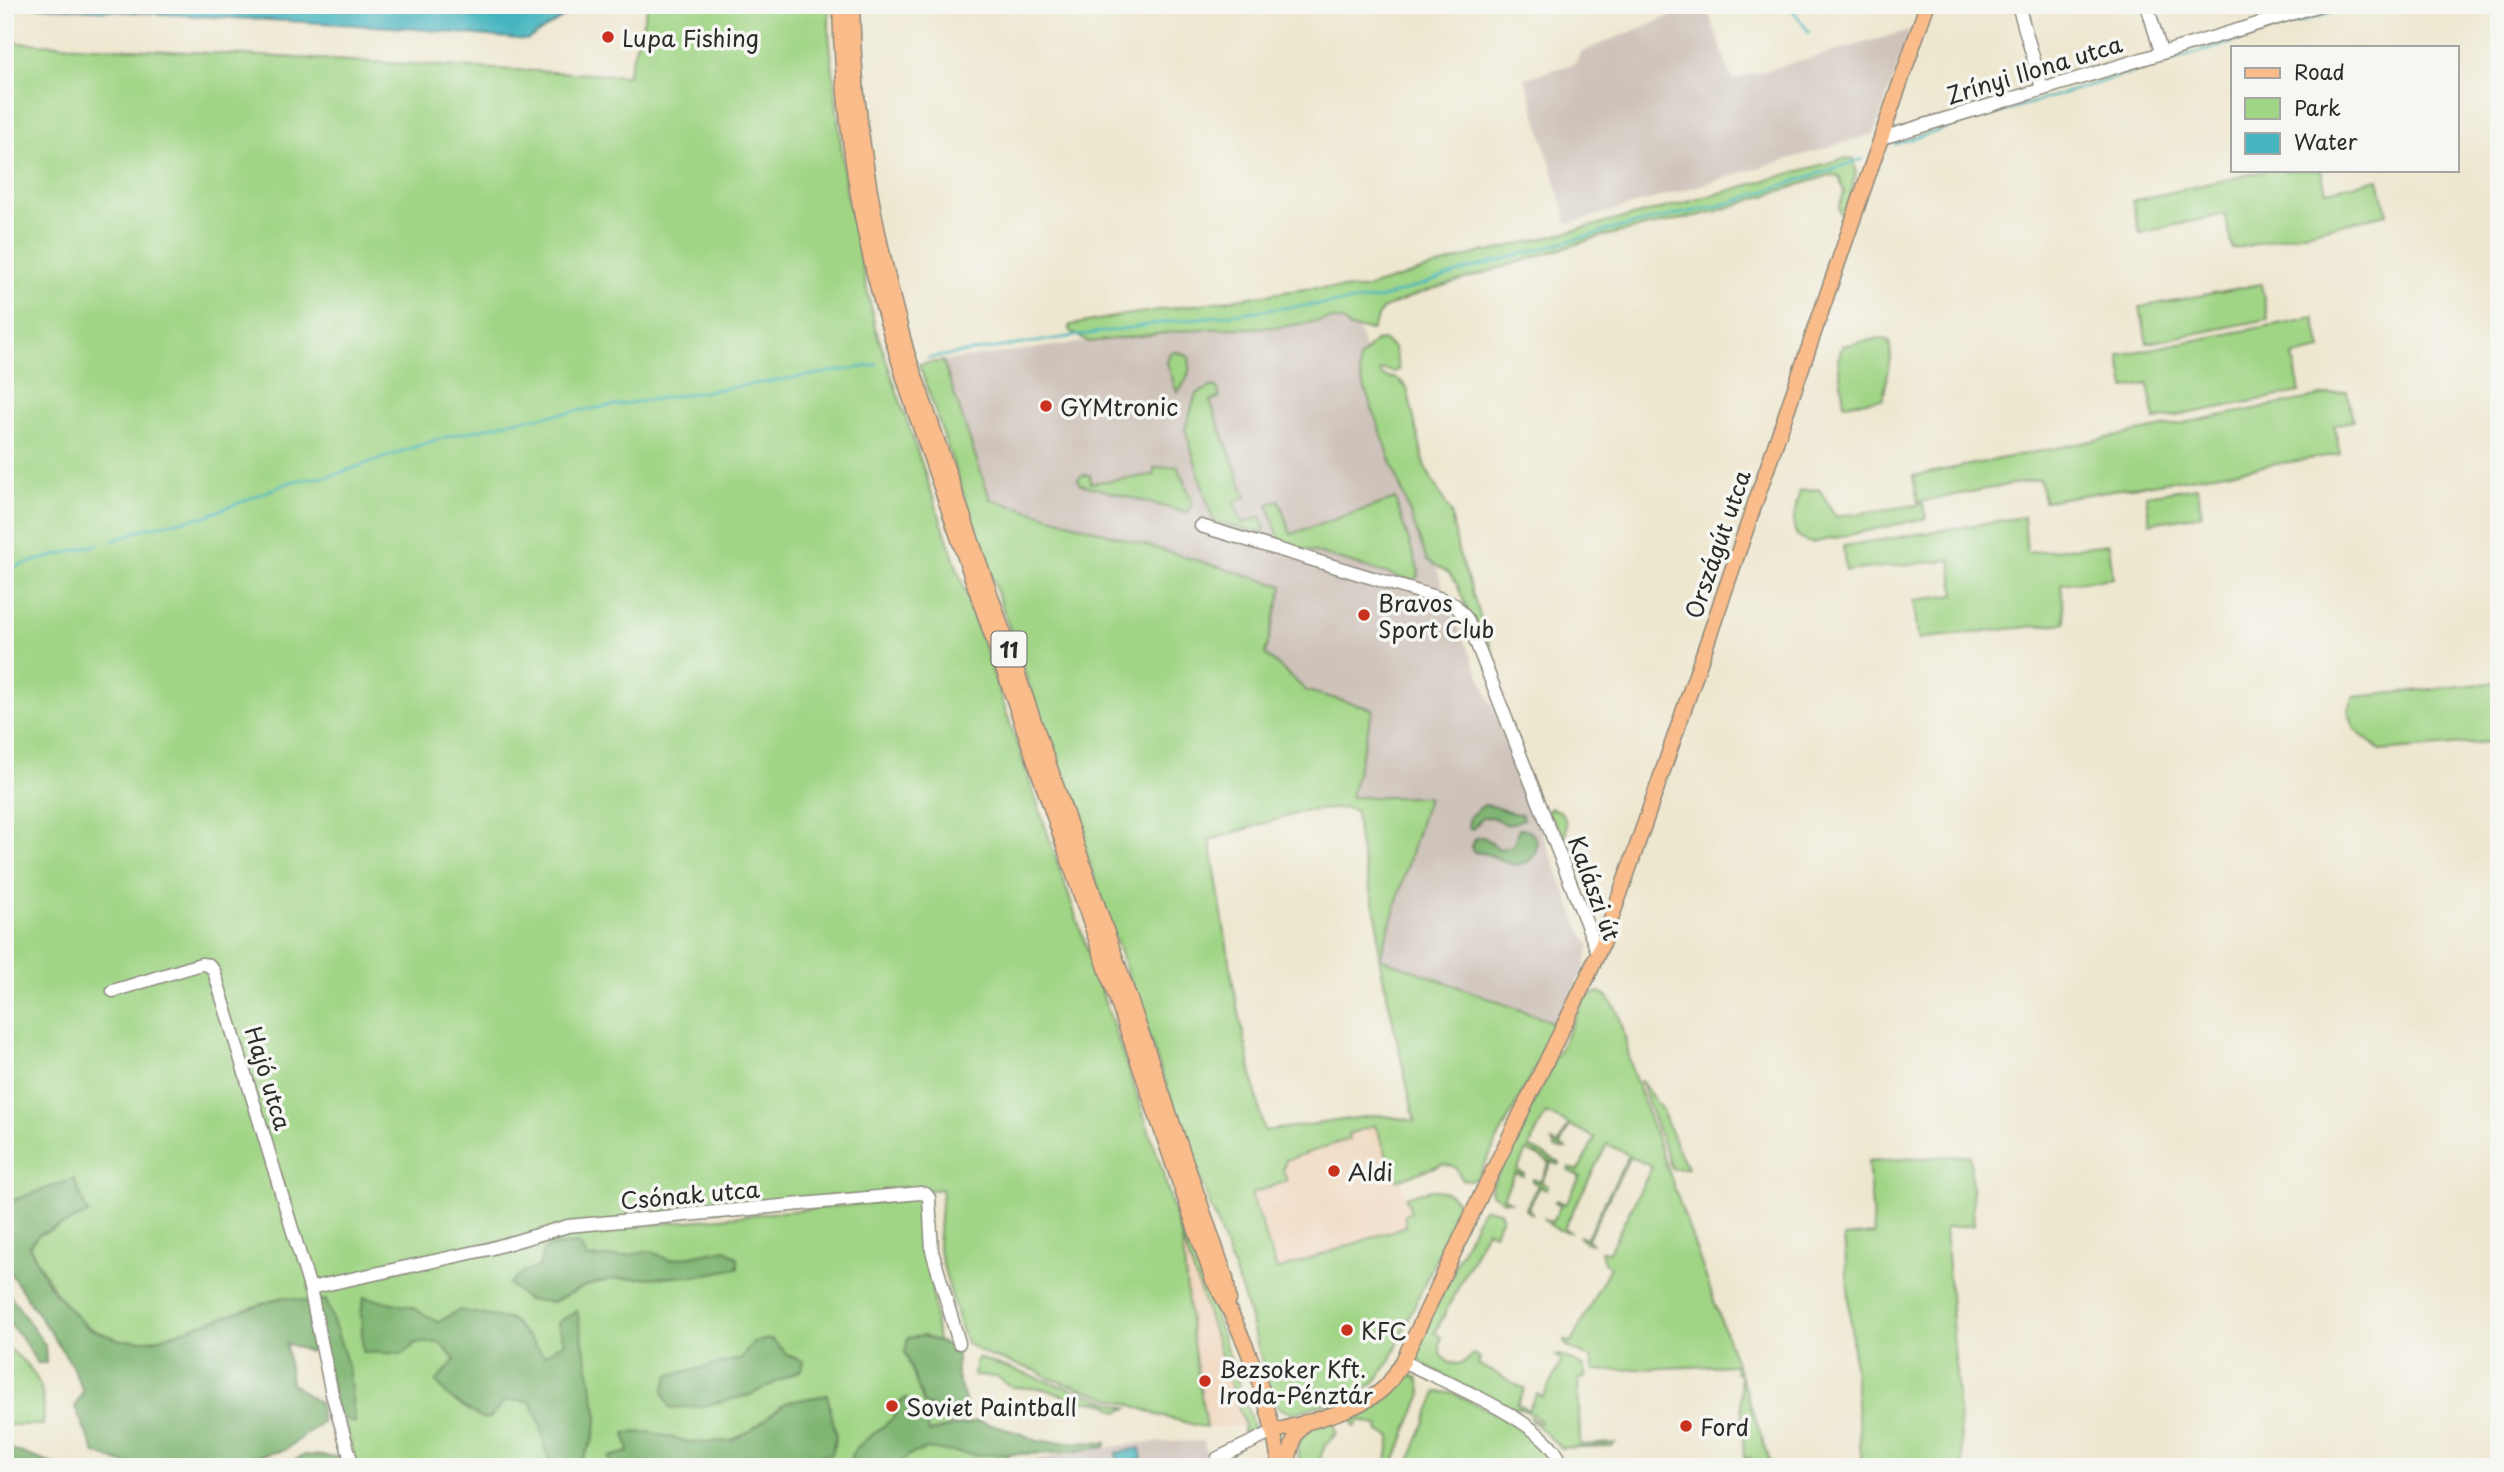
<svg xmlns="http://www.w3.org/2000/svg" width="2504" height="1472" font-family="'Playpen Sans',sans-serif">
<rect width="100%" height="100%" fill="#f6f6f2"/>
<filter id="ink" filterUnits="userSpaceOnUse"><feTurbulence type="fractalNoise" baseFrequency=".0143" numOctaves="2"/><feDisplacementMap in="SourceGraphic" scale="14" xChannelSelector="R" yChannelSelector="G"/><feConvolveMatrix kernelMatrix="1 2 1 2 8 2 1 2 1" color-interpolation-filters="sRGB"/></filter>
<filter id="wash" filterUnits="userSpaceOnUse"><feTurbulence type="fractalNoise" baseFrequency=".00686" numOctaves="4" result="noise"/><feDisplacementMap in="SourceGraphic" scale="28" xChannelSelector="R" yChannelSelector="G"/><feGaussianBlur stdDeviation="1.57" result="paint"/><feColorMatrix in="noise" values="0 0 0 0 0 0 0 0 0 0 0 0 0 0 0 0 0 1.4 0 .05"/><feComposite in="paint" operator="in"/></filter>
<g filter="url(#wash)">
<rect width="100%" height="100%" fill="#eee7cf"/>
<g fill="#f0d6bc">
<path d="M1376,1125l21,55 3,-1 11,33 -6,6 1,8 -130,44 -26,-77 37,-12 -4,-11 3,-10 62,-21 -1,-5z"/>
<path d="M1182,1240l62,186 -38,2 -16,-106z"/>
</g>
<g fill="#cec2b9">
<path d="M1698,5h8l26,75 178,-50 -36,104 -306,90 -43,-146 51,-15 4,-11z"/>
<path d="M1351,306l100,305 29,65 101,255 9,14 -5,21 -27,58 -179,-66 49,-161h-77l21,-88 -65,-18 -42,-38 18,-67 -293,-87 -47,-138z"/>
<path d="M1204,1441l5,26h-200v-3l127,-21z"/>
</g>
<g fill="#a1d586" stroke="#668058" stroke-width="2" fill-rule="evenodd">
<path d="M648,5h181v29l17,157 29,136 285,836 22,77 8,82 16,106 -49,-13 -19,-8 -89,-29 -12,-7 -48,-15 -21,-12 -7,-14 -23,-83 4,-58 -198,18 -209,27 -227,52 3,16c-35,7 -70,13 -105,22 -17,4 -34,12 -51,15 -69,13 -100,-42 -126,-94l9,-10 50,-21 -83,-11v-1161l622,34z"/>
<path d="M1846,158l8,1 2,12 -7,33 -5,9h-4l-1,-6 5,-15 -5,-16 -9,-1 -116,37 -115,25 -179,56 -38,16 -10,21 -22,-2 -7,-7 -11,-2 -52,8 -80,2 -111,13 -17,-9 -3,-4 1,-4 55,-10 187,-27 51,1 122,-38 3,1 196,-49z"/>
<path d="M2269,170h52l5,21 53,-12 8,35 -154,35 -8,-35 -85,19 -8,-32z"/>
<path d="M2261,284l7,35 -121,24 -7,-36z"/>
<path d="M2314,317l7,33 -28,6 7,36 -145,28 -7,-36 -23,4 -6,-33z"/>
<path d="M1880,338l9,3 2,16 -8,42 -39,5 -6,-44 4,-14z"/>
<path d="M1383,340l11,8 5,22 -6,2 -7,-2 -6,1 2,5 16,3 9,9 18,79 26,46 7,38 42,123 -3,4 -4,-1 -36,-93 -8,-11 -22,-13 -67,-185 -1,-16 16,-18z"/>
<path d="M1178,352l11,5c3,14 -3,25 -12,36l-10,-31 3,-9z"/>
<path d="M943,361l47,138 293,87 -18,68 42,37 66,18 -22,88h77l-48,161 178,66 -80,153 -7,4 -9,-2 -7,-12 -12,-3 -46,16 -22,-55 -27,9 1,5 -63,21 -3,10 4,11 -36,13 26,76 129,-44 -2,-11 7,-3 -5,-15c19,-7 37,-13 52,5l-1,9 -67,150 -17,23 -18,11 -25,10 -7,-1 -31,10 -14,-7 -5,-8 -30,-104 -92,-252 -232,-679zM1345,808l11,3 3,32 19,81 1,34 36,163 -36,-6 -115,16 -30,-142 -24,-149 94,-29z"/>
<path d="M1213,386l4,2 3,9 -10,4 36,96 -12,5 8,21 19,-6 4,12 -3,4 -46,-11 -4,-5 -27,-88 11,-35z"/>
<path d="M2347,391l6,30 -19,4 6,29 -296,47 -4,-22 -122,23 -5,-26z"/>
<path d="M1178,466l14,35 -4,12 -108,-29 -2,-5 4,-4h8l1,8 63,-8v-7z"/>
<path d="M2197,487l5,28 -52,8 -4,-28z"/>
<path d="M1819,489l17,28 87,-13 3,14 -114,25c-28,-4 -17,-33 -12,-52z"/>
<path d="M1395,499l24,73 -2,6 -4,3 -126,-37 -8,-6 -11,-34 11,-4 12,34z"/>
<path d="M2024,517l3,36 82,-9 4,34 -52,6 4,39 -147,16 -4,-39 41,-5 -4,-35 -105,11 -3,-25z"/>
<path d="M2499,682v59l-118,10 -26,-21 -7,-19 6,-14z"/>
<path d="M1551,808l9,3c9,11 8,23 0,35l-13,-34z"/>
<path d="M1599,992c26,10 26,58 34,81 48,130 93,262 139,394h-10l-2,-3v3h-16v-8l8,-1h-8l-4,-80v-4l-5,-1v-8l-141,6 -3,-13 -23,-11 -4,-5v-2l7,3 39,-76 -6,-4 -3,-12 8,1 43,-85 -22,-11 -43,84 6,4 -9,-2 -5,-6 7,3 43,-84 -22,-11 -43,84 5,4c-9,-1 -19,-5 -24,-13l7,3 9,-17 -6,-3 1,-2 10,4 14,-27 -12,-7 1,-3 9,4 17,-33 -25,-13 -10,20 7,4 -12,-1 -3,-6 6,3 11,-21 -23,-11 -17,34 31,16 -2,2 -6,-3 -11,20 7,4 -2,3 -6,-3 -12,23 5,5 -8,-4 13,-25 -6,-4 1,-2 7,3 10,-20 -23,-12 -10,20 7,4 -1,2 -8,-3 -12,24 7,4h-6l-12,-7 -1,-6 95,-192z"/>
<path d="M1640,1080l22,30 20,50 6,8 -16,1z"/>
<path d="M1970,1155l4,70 -29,3 18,239h-101l-18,-230 30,-3 -6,-73z"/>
<path d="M922,1198l16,144 14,95 52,-6 5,36h-653l-43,-177 243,-56z"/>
<path d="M1485,1208l15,3 2,6 -8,16 -7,-3 -52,103 6,4c-7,24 17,37 32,17l7,4 -2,6 47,25 -8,15 11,6 9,-16 6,3 19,-36 -6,-5 5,-1 24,12v11l-7,1 2,66 35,-2 -3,3 -51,2 -29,-27 -3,-5 10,7 2,-2c-9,-9 -23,-15 -35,-13l-83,-44 -4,-5 -2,-14 64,-134z"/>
<path d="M1179,1210l73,212 1,6 -2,4 -5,2 -3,-2 1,-8 -61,-184 -8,-27z"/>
<path d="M5,1346c31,22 42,41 38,79h-38z"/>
<path d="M978,1358l150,50 -11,4 -12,-9 -33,-4 -27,-10 -33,-2 -15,-10 -23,-1 1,-12z"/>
<path d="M1411,1375l7,3 4,16 -30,73h-6l5,-31 -13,-4 1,-6 -19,-6 -5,7 -5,-10c11,-7 25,-9 36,-20 9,-8 11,-21 25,-22z"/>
<path d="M1437,1392l16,1 73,36 26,30 2,8h-147z"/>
<path d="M1328,1422l7,3 2,8 -12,12 -8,22h-17l-3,-23 10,-15z"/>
</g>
<g fill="#80b673" stroke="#56704f" stroke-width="2">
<path d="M1484,805c16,0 22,10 38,9l2,5 -16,6 -16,-8 -9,1 -11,11 -4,-2 2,-11z"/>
<path d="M1519,829c25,-1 23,36 -3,36 -10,0 -17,-7 -26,-10 -5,-2 -11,-2 -16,-3l-3,-5 5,-9 7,-1 17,12 13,-3z"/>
<path d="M74,1179l14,35 -50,21 -9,11 20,40 37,41 34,13h34l129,-43 28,5 15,-2 22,65 7,58 -17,-8 -18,-77 -10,14 -24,-9 5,40 28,20 3,19 -37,28 -75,17h-77l-38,-14 -20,-46 8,-16 -13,-29 -65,-97v-62z"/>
<path d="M579,1244l9,14 36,-2 27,-5 18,9 57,-11 12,9v10l-41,8 -84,3 -28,7 -32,16 -26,-2 -18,-16 15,-12 15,-5 4,-16 7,-5z"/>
<path d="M5,1288l40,57 1,18h-9l-15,-25 -17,-19z"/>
<path d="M364,1297l48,10 26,15 21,-12 53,10 32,35 21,-13 -8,-19 20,-12 21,106 -5,23 -15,27h-26l-7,-16 -4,-26 -11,-24h-25l-15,17 -7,1 -33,-21 -14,-16 19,-22 -15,-17h-24l-13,11 -40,-2 -2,-39z"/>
<path d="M924,1336l33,13v27l11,33 -28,2 -16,-7 -19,-52 3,-14z"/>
<path d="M771,1339l17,16 15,6 -2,9 -51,25 -48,11 -32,2 -7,-18 6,-15 71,-16 13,-17z"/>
<path d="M827,1395l9,39 -4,20 -33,5 -61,3 -43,5h-84l-2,-10 20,-5 -4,-19 24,-1 41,10 41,-1 19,-10 37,-29z"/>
<path d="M906,1398l7,6 -1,7 11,6 6,15 49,-11 44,13 15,7 69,2 -1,4 -43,6 -84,2 -51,-6 -18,6 -13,12h-44l-1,-12c12,-17 32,-26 46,-41v-10z"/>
<path d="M5,1447l56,20h-56z"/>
<path d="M305,1455l38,2 4,10h-66z"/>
</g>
<g fill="#46b5bf" stroke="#387075" stroke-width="2">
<path d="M9,5h574l-56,35 -121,-12z"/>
<path d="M1140,1448l2,11 -24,4 -2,-10z"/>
</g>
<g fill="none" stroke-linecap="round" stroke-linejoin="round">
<g stroke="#46b5bf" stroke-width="2.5">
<path d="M1789,5l20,27"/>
<path d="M1895,144l462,-139"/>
<path d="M928,358l247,-37 116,-14 88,-8 96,-32 146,-40 105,-23 137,-45"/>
<path d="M113,541l33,-13 60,-12 87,-35 38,-5 107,-37 81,-19 358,-55"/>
<path d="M5,569l94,-25"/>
</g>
</g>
</g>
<g filter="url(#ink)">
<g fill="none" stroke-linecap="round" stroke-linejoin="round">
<defs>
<g id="minor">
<path d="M2018,5l24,83"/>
<path d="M2147,5l14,47"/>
<path d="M1882,138l438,-133"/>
<path d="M1201,526l241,73 13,6 12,14 131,334"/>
<path d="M113,991l88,-27 8,1 5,6 96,317 22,106 21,73"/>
<path d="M310,1288l179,-39 79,-23 352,-33 6,1 3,4 3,53 27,92"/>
<path d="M1403,1361c38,20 153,64 159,106"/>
<path d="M1220,1467l-2,-9 55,-26"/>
</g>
<g id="major">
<path d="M840,5c2,87 12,171 31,255 10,45 25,90 38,134l304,886c33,56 57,122 67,187"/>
<path d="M852,5c2,122 23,230 55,348l319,925 3,22"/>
<path d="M1273,1432c32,-10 87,-21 111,-44 8,-7 13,-18 19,-27l78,-166 106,-217 16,-36 29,-82 295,-855"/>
<path d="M1286,1467l9,-31 10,-14"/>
</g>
</defs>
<use href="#minor" stroke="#8c897d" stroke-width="15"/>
<use href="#major" stroke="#8c897d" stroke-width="17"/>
<use href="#minor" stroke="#fff" stroke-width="12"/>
<use href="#major" stroke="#f9bc8a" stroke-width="14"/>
</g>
</g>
<g fill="#c8321e" stroke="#f6f6f2" stroke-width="2.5">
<circle cx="608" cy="37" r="7"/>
<circle cx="1046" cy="406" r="7"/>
<circle cx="1364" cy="615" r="7"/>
<circle cx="1334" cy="1171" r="7"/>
<circle cx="1347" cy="1330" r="7"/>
<circle cx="1205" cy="1381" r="7"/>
<circle cx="892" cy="1406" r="7"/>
<circle cx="1686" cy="1426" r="7"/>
</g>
<g text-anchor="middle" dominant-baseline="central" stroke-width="7" stroke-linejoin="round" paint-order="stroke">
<rect fill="#f6f6f2" stroke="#686867" stroke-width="2" x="991.5" y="631.5" width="35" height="35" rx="5"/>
<g font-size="21" font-weight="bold" fill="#2b2b2b">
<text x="1009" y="649">11</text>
</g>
<g font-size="23" fill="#2b2b2b" stroke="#f6f6f2" text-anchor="start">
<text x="622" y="37">Lupa Fishing</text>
<text x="1060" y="406">GYMtronic</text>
<text x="1378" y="602">Bravos<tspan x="1378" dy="26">Sport Club</tspan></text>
<text x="1348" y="1171">Aldi</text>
<text x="1361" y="1330">KFC</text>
<text x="1219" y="1368">Bezsoker Kft.<tspan x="1219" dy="26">Iroda-Pénztár</tspan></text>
<text x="906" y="1406">Soviet Paintball</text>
<text x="1700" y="1426">Ford</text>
</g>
<g font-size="23" fill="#2b2b2b" stroke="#f6f6f2">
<text transform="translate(2034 69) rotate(-17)">Zrínyi Ilona utca</text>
<text transform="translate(1717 544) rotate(-71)">Országút utca</text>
<text transform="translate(1595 888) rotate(70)">Kalászi út</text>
<text transform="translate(269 1078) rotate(73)">Hajó utca</text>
<text transform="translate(690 1194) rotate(-5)">Csónak utca</text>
</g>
</g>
<rect width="2504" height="1472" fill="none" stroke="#f6f6f2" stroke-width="28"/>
<rect x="2231" y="46" width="228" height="126" fill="#f6f6f2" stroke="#a5a5a2" stroke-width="2"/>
<rect x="2245" y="68" width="35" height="10" fill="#f9bc8a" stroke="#a5a5a2" stroke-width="2"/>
<text x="2294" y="80" font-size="21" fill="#2b2b2b">Road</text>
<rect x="2245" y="98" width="35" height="21" fill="#a1d586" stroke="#a5a5a2" stroke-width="2"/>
<text x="2294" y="116" font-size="21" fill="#2b2b2b">Park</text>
<rect x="2245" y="133" width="35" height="21" fill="#46b5bf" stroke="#a5a5a2" stroke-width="2"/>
<text x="2294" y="150" font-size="21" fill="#2b2b2b">Water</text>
</svg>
